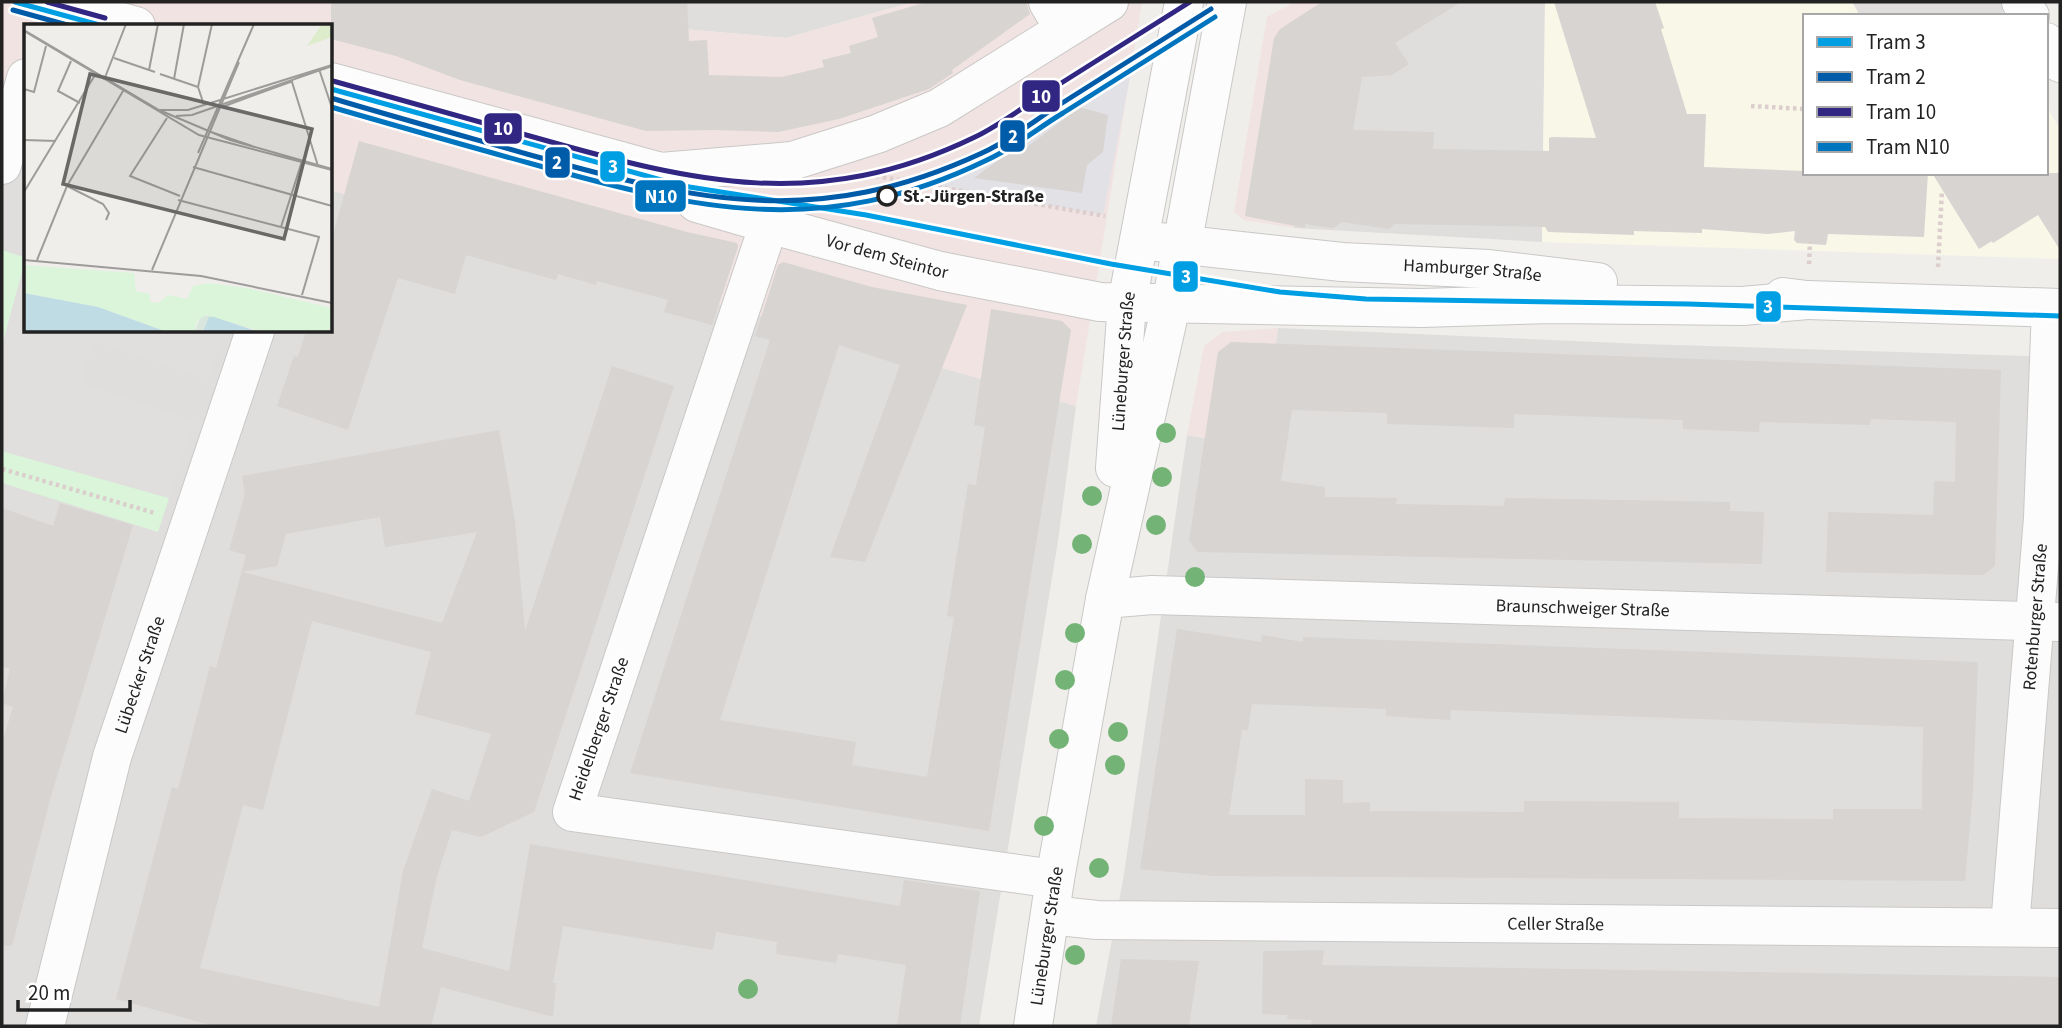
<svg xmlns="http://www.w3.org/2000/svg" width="2062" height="1028" font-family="'Source Sans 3',sans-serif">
<rect width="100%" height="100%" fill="#f0eeeb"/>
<g fill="#dfdedc">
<path d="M455,2h458l-127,36 -301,-26z"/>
<path d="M1332,2h213l-3,240 -248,-14 10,-70 40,-123z"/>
<path d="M1852,2h170l-26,14h-136z"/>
<path d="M2,88l24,8v235h305v-141l145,45 600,171 -18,135 -79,485h-977z"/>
<path d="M1278,328l365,16 417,13v669h-964l28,-152 63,-439 73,13z"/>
</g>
<g fill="#f1e3e1">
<path d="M2,2h453l30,10 301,26 127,-36h229l-66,404 -600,-171 -145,-45v-164h-305v70l-24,-8z"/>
<path d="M1294,2h38l12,33 -40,123 -10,70 -50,-8 -10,-8 33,-195z"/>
<path d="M1278,328l-18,120 -73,-13 17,-89 18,-14z"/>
</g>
<path fill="#f8f7e8" d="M1545,2h307l8,14h-55v157h241v-67l14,22v131l-518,-17z"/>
<g fill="#daf5da">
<path d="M2,250l24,8 -24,88z"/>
<path d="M2,451l167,47 -11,34 -156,-49z"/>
</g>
<path fill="#e0dfde" d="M26,258v73h199l-17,48 -114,-38 -13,41 114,40 -26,76 -167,-47v-105z"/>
<path fill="#e2e1e5" d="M1133,62l-30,153 -191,-34 35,-11 46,-21z"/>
<g fill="#d7d4d2" fill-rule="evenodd">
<path d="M331,2h356l2,39 18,-1 2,35 73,2 42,-10 -2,-7 29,-7 -2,-7 29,-9 -6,-19 55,-16h99l4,12 -78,56 1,3 -24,16 -90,30 -61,13 -63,-2 -69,1 -186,-51 -64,-24 -65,-17z"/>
<path d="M1322,2h139l-66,41 14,21 -17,11 -30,2 -9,53 81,2 -1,17 116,2v-13l3,-1 44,1 -42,-136h101l9,26 -3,1 26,85h19l-2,53 101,4v2h123l-4,64 -96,-3 -2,11 -29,-2 -3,-3 1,-9 -27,3 -66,-5v4l-68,-2v4l-86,-3 -3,-5 -151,-3 -5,5 -47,-7 -9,6 -28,-4v4l-60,-12 29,-178 6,-9z"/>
<path d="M1080,107l28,8 -5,37 -16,13 -5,28 -108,-15 45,-33 4,5z"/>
<path d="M359,141l328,91 50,11 1,4 -26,78 -48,-13 4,-12 -71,-19 -1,4 -38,-11 -2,6 -90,-25 -11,39 -57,-16 -50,152 -71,-24 17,-50 4,1 8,-26h25v-89z"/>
<path d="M1932,173h128v77l-22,-35 -45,28 -1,-2 -13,8z"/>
<path d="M783,262l89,25 95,18 -102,257 -35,-5 70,-192 -61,-20 -119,375 136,22 -4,23 75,12 27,-160 -7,-1 15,-94 6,-38 8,1 9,-58 -11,-2 17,-116 71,12 9,9 -82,501 -359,-58 140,-433 -15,-4 23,-71z"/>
<path d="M1231,342l770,28 -6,196 -12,9 -157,-3 2,-60 105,3 1,-34 21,1 1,-60 -85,-3 -1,6 -110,-3 -1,10 -76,-3v-9l-169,-6v14l-127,-4v-11l-95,-3 -11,71 44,6v10l72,1 -1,6 108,2 1,-8 225,4v9l34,1 -2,52 -564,-12 -9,-11 29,-189z"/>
<path d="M612,366l62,20 -140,426 -53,25 -29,-7 -15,46 -15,72 87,23 21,-127 370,62 4,-26 76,11 -20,135h-63l9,-61 -68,-11 -2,9 -60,-9 1,-12 -61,-10 -3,18 -150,-24 -10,57h3l-3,34 -112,-30 -10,39h-217l-98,-27 56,-212 6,2 32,-123 6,2 30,-113 -17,-5 16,-56 -3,-18 257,-46 16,91 10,110zM380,517l5,30 92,-15 -35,91 -200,-51 35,-6 9,-32zM312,621l119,31 -16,62 76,20 -22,67 -37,-12 -29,82 -24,136 -179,-39 43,-163 20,5z"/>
<path d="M60,503l73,22 -82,271 -39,150 -10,-1v-202l11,-36 -11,-4 8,-35 -8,-1v-159l51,18z"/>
<path d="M1177,629l84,13 1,-7 41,7v-5l675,25 -5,128 -8,91 -751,-5 -74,-7zM1252,704l134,5v7l64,4 1,-10 472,17 -1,82h-89v10l-154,-1v-16l-155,-1v11l-154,-1v-9l-27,1v-23l-38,-1v36h-76l13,-85h6z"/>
<path d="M1324,950l-2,15 738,12v49h-750l2,-6 -25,-1 1,-4 -26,-1 1,-63z"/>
<path d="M1121,959l78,2 -10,65h-78z"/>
</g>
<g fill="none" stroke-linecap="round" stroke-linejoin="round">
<defs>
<g id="minor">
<path d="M48,2l88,24"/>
<path d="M1048,2l16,27"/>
<path d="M2021,2l9,14"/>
<path d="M2046,42l14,21"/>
<path d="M331,82l330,90 131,-11 85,-27 62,-26 170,-106"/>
<path d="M2,165l24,-87"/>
<path id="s1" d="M661,172l36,31 72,21 171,47 160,31 322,6 130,-4 191,2 64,-6"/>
<path d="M769,224l-197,588 483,67"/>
<path id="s2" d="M1140,240l202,22 147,7 109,13"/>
<path d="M1783,297l24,3 253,8"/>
<path id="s3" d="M1115,468l12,-165 57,-301"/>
<path id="s4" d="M1105,599l47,-4 908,27"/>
<path id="s5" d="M1050,915l47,5 963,8"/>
<path id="s6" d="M2010,926l33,-408 8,-210"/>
<path id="s7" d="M45,1026l67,-269 143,-426"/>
<path id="s8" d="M1033,1026l22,-147 50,-280 66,-294 56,-303"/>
</g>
</defs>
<use href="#minor" stroke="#c9c8c7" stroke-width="40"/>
<g stroke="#dccecd" stroke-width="4.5" stroke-dasharray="3.5 3.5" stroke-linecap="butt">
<path d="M1751,106l54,3"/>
<path d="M876,176l229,40"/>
<path d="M1809,264l1,-22"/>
<path d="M1938,267l4,-77"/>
<path d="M2,469l153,44"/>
</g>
<use href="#minor" stroke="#fdfcfc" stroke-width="38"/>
<defs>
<g id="tram-1">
<path d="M15,2l88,24"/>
<path d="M331,89l352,97 183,29 245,49 169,28 86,7 322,5 372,12"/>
</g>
<g id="tram-2">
<path d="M13,10l58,16"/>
<path d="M331,98c67,20 136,39 203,58 166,46 284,73 448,-3 27,-12 52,-32 77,-48 50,-32 101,-64 152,-96"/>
</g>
<g id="tram-3">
<path d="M47,2l58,16"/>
<path d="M333,81c68,19 136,38 204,57 159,45 281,75 438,-1 25,-12 48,-30 72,-45 47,-30 95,-60 143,-90"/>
</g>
<path id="tram-4" d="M331,107c66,19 132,38 198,56 167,47 293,77 458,-3 27,-12 51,-32 76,-47 51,-32 102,-64 152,-96"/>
</defs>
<use href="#tram-1" stroke="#fff" stroke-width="10"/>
<use href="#tram-2" stroke="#fff" stroke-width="10"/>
<use href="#tram-3" stroke="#fff" stroke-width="10"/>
<use href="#tram-4" stroke="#fff" stroke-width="10"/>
<use href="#tram-1" stroke="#009fe3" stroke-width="5"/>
<use href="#tram-2" stroke="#005ca9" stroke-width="5"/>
<use href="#tram-3" stroke="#312783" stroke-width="5"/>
<use href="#tram-4" stroke="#0075bf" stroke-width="5"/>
</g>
<g fill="#73b476">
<circle cx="1166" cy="433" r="10"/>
<circle cx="1162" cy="477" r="10"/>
<circle cx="1092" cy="496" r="10"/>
<circle cx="1156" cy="525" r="10"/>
<circle cx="1082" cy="544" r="10"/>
<circle cx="1195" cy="577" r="10"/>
<circle cx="1075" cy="633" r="10"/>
<circle cx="1065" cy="680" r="10"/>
<circle cx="1118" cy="732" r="10"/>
<circle cx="1059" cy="739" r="10"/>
<circle cx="1115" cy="765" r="10"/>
<circle cx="1044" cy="826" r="10"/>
<circle cx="1099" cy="868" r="10"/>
<circle cx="1075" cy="955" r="10"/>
<circle cx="748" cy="989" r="10"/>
</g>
<circle fill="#fff" stroke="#222" stroke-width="3.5" cx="887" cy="196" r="9"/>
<g text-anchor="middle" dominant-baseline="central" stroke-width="6" stroke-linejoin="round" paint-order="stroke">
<g font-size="18" font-weight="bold" fill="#222" stroke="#fff" text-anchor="start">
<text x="903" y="196">St.-Jürgen-Straße</text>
</g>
<g font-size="18" fill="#222" stroke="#fff">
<text stroke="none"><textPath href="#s1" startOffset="245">Vor dem Steintor</textPath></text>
<text stroke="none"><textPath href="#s2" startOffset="334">Hamburger Straße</textPath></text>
<text stroke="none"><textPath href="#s3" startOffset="107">Lüneburger Straße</textPath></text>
<text stroke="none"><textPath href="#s4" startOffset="478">Braunschweiger Straße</textPath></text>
<text stroke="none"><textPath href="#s6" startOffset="310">Rotenburger Straße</textPath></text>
<text stroke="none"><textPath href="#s7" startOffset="364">Lübecker Straße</textPath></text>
<text transform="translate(599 729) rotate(-71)">Heidelberger Straße</text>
<text stroke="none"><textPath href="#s5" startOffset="506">Celler Straße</textPath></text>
<text stroke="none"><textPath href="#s8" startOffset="91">Lüneburger Straße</textPath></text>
</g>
</g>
<g transform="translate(24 24)">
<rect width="308" height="308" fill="#f0eeeb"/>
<path d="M298,0h10v13l-25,9z" fill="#ddeccb"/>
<path d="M187,291l43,12 9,5 -53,-15 -7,15h-9l7,-16z" fill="#d9e6de"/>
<path d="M0,241l110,8 2,18 14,3v8l8,1 11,-8 18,4 6,-13 15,-3 39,5 85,20v13l-4,11h-65l-57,-17 -9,6 -3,11h-27l-69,-25 -74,-14z" fill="#daf5da"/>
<path d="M0,269l74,14 69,25h-143zM185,293h5l45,15h-56z" fill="#bfdbe3"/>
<path fill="none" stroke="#9e9c9b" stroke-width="2" d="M0,6l135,80 71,30 102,29M0,7l175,104 133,35M90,34l41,14M47,37l-13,30 22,12M295,45l13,39M125,46l9,-46M136,50l38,13M150,55l10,-55M80,56l22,-56M268,58l26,84M0,65l10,3 12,-46M180,81l-6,-18 14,-63M198,83l71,-26M133,86h31l144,-45M152,92l16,-1 140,-49M143,94l-37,58 50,20M187,108l41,14M0,116l32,1M174,129l56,-129M169,143l139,39M43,162l36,18 6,9 -3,7M0,168l71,-117M154,176l141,37 -17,58M257,203l21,-66M0,236l177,16 131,27M13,236l30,-74 56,-95M128,246l87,-208"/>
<path fill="#6a6968" fill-opacity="0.15" stroke="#6a6968" stroke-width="3.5" d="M66,50l222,55 -28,110 -221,-55z"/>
<rect width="308" height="308" fill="none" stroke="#222" stroke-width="3.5"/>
</g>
<g stroke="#fff" stroke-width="2.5">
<rect x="1021" y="79" width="40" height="34" rx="7" fill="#312783"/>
<rect x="483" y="112" width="40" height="33" rx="7" fill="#312783"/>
<rect x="999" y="119" width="27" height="34" rx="7" fill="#005ca9"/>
<rect x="544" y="146" width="27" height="33" rx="7" fill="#005ca9"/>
<rect x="599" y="150" width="27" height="33" rx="7" fill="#009fe3"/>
<rect x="634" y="179" width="53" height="34" rx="7" fill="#0075bf"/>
<rect x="1172" y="260" width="27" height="33" rx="7" fill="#009fe3"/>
<rect x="1755" y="290" width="27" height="33" rx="7" fill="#009fe3"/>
</g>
<g font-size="19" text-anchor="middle" font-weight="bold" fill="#fff">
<text x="1041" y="103">10</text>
<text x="503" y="135">10</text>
<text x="1013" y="143">2</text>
<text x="557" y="169">2</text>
<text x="613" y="173">3</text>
<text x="661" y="203">N10</text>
<text x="1186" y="283">3</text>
<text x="1768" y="313">3</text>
</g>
<rect width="2062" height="1028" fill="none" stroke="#222222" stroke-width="7"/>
<rect x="1803" y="14" width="245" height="161" fill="#ffffff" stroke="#a7a7a7" stroke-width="2"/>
<rect x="1817" y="37" width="35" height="10" fill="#009fe3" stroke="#a7a7a7" stroke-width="2"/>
<text x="1866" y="49" font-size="21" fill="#222222">Tram 3</text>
<rect x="1817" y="72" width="35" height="10" fill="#005ca9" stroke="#a7a7a7" stroke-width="2"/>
<text x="1866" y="84" font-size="21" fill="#222222">Tram 2</text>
<rect x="1817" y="107" width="35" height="10" fill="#312783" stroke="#a7a7a7" stroke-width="2"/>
<text x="1866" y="119" font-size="21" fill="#222222">Tram 10</text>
<rect x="1817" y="142" width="35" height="10" fill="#0075bf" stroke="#a7a7a7" stroke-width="2"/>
<text x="1866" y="154" font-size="21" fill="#222222">Tram N10</text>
<path d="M18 1000v10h112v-10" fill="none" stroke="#222222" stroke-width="3.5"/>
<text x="28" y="1000" font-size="21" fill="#222222" stroke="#ffffff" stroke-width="5" paint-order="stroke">20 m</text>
</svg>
